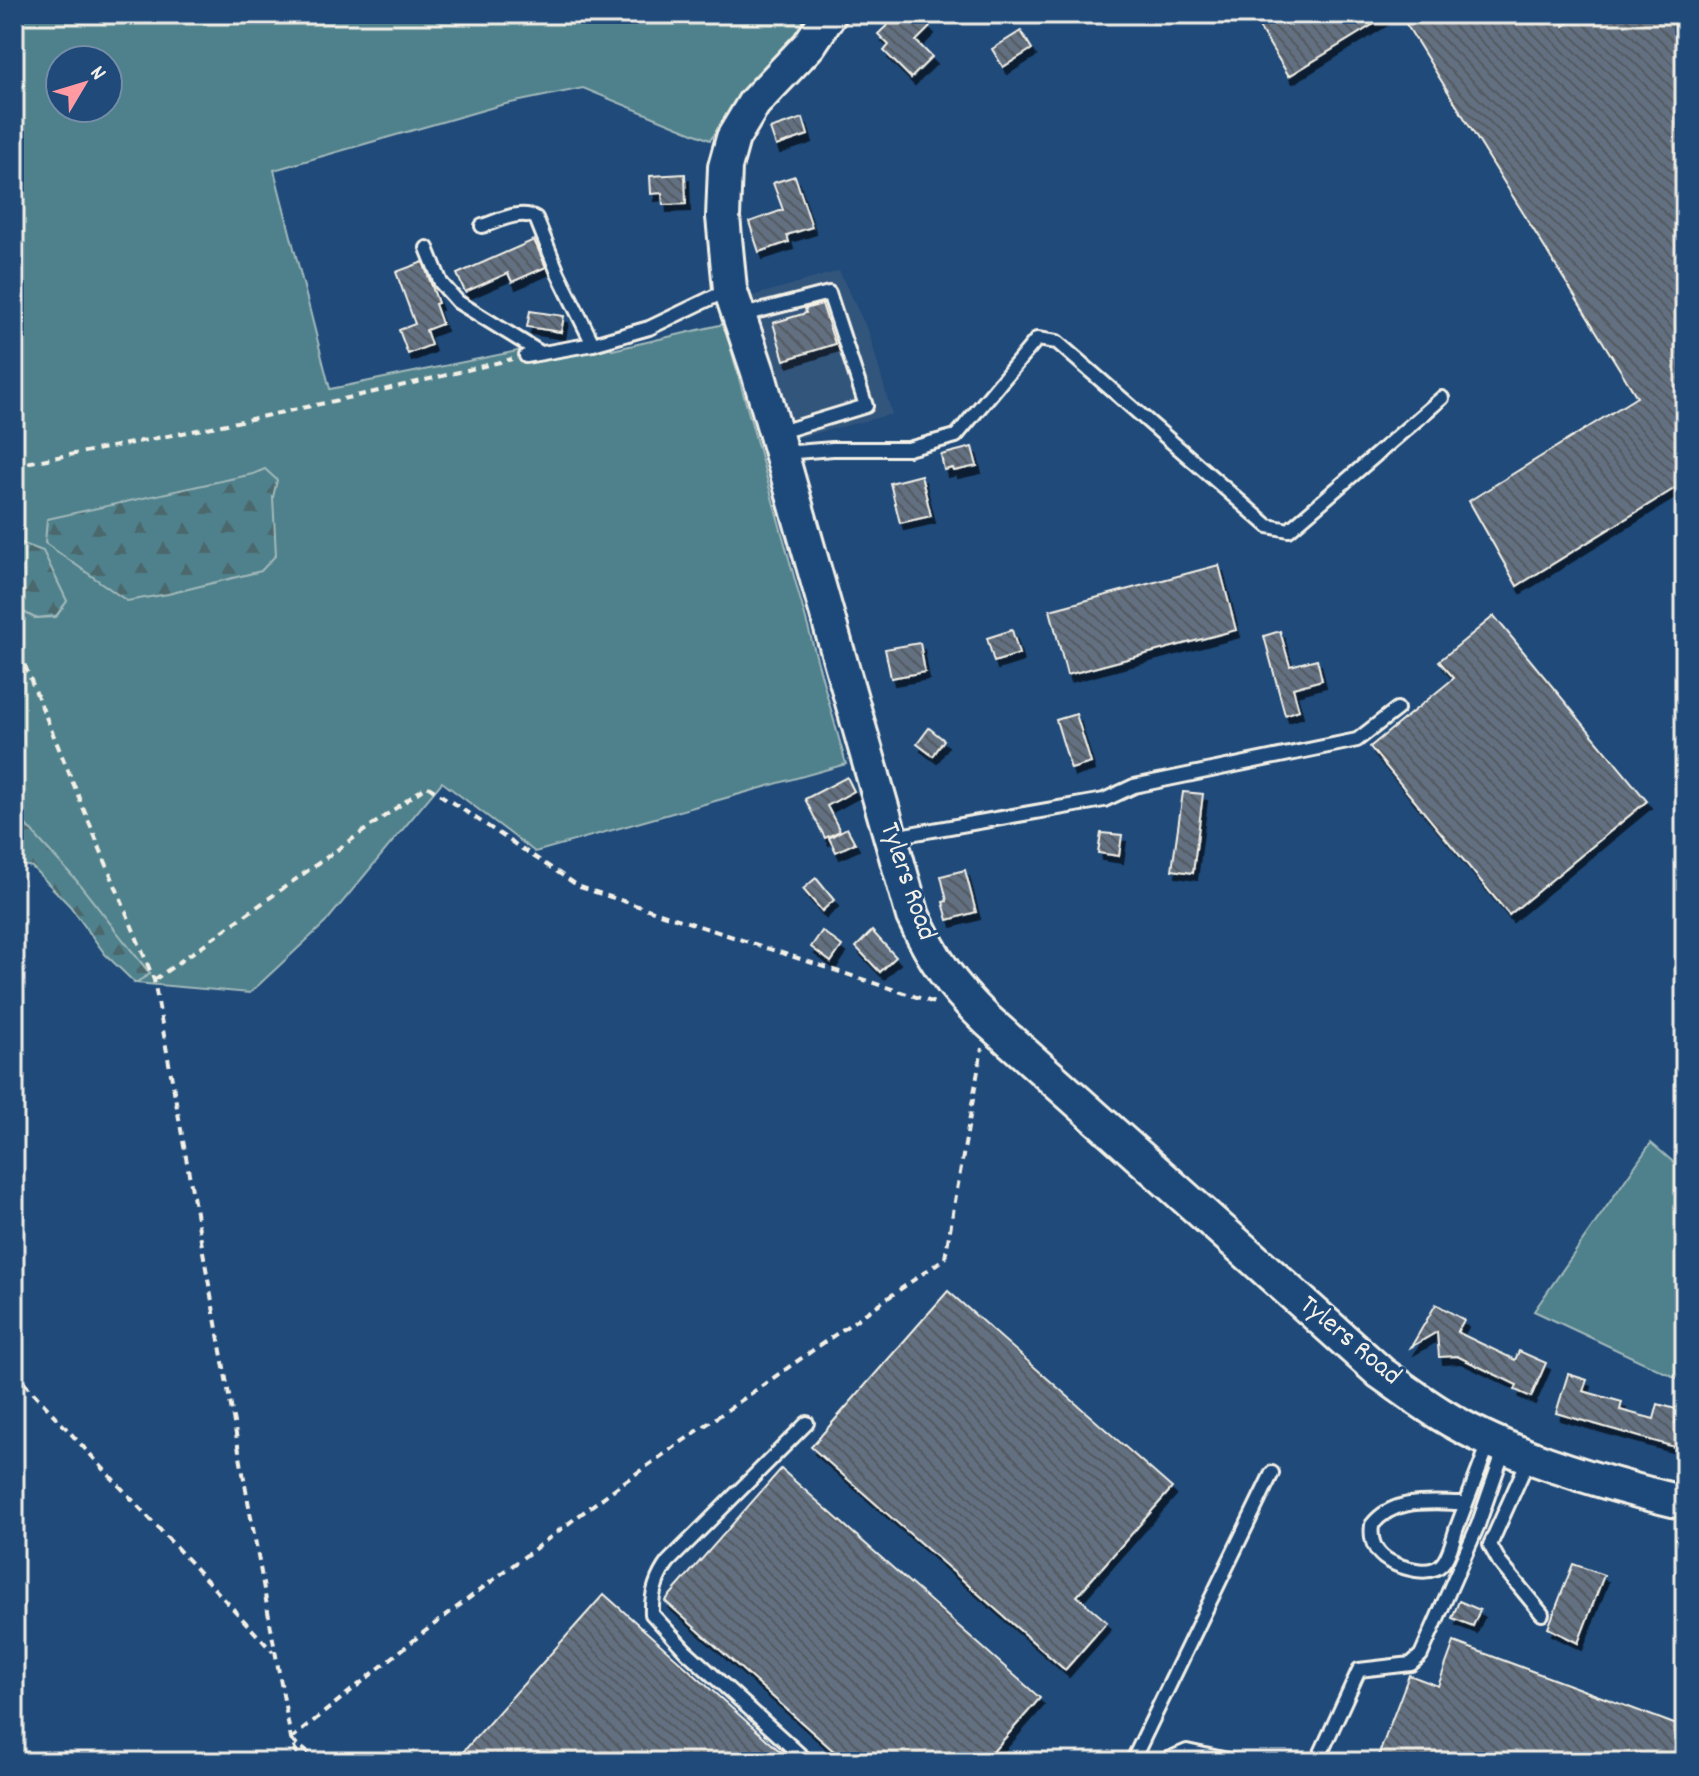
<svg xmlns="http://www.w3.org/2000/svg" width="1699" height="1776" font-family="Dekko,sans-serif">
<defs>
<pattern id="forest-firs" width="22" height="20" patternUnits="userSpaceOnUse" patternTransform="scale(2)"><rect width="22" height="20" fill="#4f818c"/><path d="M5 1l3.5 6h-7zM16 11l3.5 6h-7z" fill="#4c676c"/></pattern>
<pattern id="building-back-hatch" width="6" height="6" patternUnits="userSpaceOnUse" patternTransform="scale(2)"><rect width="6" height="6" fill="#627081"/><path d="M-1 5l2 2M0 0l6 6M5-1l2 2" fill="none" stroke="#545a61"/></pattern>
<filter id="shadow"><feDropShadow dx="4" dy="7" stdDeviation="0" flood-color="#0009"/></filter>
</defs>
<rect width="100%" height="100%" fill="#1f4a7a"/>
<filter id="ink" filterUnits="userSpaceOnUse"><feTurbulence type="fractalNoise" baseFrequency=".0125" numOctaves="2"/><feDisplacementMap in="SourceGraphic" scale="16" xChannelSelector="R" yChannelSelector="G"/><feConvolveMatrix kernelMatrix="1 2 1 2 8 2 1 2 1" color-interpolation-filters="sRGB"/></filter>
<g filter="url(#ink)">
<path fill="#33557c" d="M839,271l30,62 23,81 -94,24 -46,-142z"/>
<g fill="#4f818c" stroke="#a2b9ba" stroke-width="2" fill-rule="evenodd">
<path d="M14,14h802l-106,126 -127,-52 -82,17 -227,65 56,219 272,-55 10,16 112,-26 122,440 -311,88 -93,-70 -117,141 -75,70 -115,-10 15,-10 -136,-161v-205l21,11 21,-1 11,-16 -46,-58 -7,-15zM60,60h48v48h-48z"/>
<path d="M1651,1143l34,29v210l-151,-71z"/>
</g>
<g fill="url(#forest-firs)" stroke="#a2b9ba" stroke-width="2">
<path d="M265,469l12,11 -4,17 3,58 -15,16 -93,23 -41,7 -82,-58 2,-24 206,-45z"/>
<path d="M14,528l7,15 22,8 24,50 -11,15 -21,2 -21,-11z"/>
<path d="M14,812l62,68 74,94 -15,9 -30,-29 -35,-48 -38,-39 -18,-4z"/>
</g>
<g fill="url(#building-back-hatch)" stroke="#f4f1e8" stroke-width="2" filter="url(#shadow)">
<path d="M899,14h18l13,13 -14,14 16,16 -21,21 -27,-27 5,-6 -11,-11z"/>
<path d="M1251,14h139l-101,62z"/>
<path d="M1400,14h157l7,12 18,-12h103v468l-168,104 -48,-85 168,-104z"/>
<path d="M1021,31l11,18 -29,18 -11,-18z"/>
<path d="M803,118l5,17 -32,11 -6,-17z"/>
<path d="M685,174l1,30 -23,1 -1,-12 -11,1 -1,-18z"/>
<path d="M795,176l17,51 -25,8 2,7 -30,10 -10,-30 34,-12 -10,-27z"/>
<path d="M534,240l12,27 -34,15 -4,-9 -43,19 -8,-18z"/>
<path d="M423,262l15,41 -3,1 7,20 -16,6 5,15 -23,9 -9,-24 16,-6 -19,-52z"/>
<path d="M822,304l13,40 -51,16 -11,-37 33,-10 -1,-4z"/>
<path d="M530,311l34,5 -3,16 -34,-5z"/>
<path d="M972,447l5,19 -23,5 -1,-3 -9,2 -3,-15z"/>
<path d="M921,475l10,41 -31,7 -10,-40z"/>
<path d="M1219,565l17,65 -169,45 -17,-65z"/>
<path d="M1494,616l153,185 -138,114 -139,-168 84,-69 -15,-17z"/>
<path d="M1012,630l7,24 -25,8 -7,-24z"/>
<path d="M1280,631l10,35 27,-7 5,21 -29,8 6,22 -14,5 -21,-79z"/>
<path d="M920,643l5,29 -34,6 -6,-29z"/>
<path d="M1076,714l15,49 -20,6 -15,-49z"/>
<path d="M929,728l15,12 -11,16 -16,-12z"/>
<path d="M847,777l7,14 -27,15 13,25 -15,7 -20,-39z"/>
<path d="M1183,792l20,2 -10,79 -21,-3z"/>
<path d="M847,828l8,15 -19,9 -7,-14z"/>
<path d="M1101,833l21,2 -3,21 -21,-3z"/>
<path d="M965,870l11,42 -28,8 -5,-18 4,-1 -6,-25z"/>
<path d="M816,878l18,22 -12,11 -19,-22z"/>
<path d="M822,931l20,15 -11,16 -20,-15z"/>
<path d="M872,931l24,26 -16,15 -24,-25z"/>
<path d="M948,1291l224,197 -95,108 30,26 -42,48 -254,-223z"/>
<path d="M1436,1304l28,16 -7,12 58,28 4,-9 27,12 -15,34 -16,-7 2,-5 -60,-29 -18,1 -2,-25 -26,15z"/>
<path d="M1568,1374l19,6 -4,11 39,11 -2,8 34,9 4,-15 21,6 -4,13 10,3v24l-129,-37z"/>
<path d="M781,1469l259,229 -56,64h-138l-181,-161z"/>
<path d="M1573,1564l31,11 -26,68 -30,-15z"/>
<path d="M604,1594l188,168h-338z"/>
<path d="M1459,1601l21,9 -7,16 -21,-8z"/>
<path d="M1454,1642l231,86v34h-309l33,-87 29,11z"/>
</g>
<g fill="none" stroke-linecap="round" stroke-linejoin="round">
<defs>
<g id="lane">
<path d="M482,226c16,-5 38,-17 54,-8l22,55 35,71"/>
<path d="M427,248l14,35 17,19 83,51"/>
<path d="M739,316l90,-23 37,113 -89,27"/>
<path d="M526,356l67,-12 56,-16 81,-39"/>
<path d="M783,453l50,-4h75l48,-13 81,-97 20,3 211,184 21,4 153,-132"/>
<path d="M893,837l211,-37 30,-14 223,-46 40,-31"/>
<path d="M807,1423l-139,139c-12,16 -17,32 -16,52l34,37 122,111"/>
<path d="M1529,1458l-39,87 10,18 42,51"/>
<path d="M1466,1503c-33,0 -72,-7 -94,22 -2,15 3,28 17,36 13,7 41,16 53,3 7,-7 11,-24 14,-34 11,-29 22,-58 33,-87"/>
<path d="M1320,1755l39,-85 52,-6 10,-9 57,-130 27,-78"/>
<path d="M1132,1762l140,-289"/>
<path d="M1161,1762l26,-11 50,11"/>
</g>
<path id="secondary" d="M830,14l-21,31 -55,58 -21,35 -8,29 -2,50 7,72 28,83 155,544c21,45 38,69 74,104l394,353c20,14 40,29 61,42 66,41 167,70 243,88"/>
</defs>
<use href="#lane" stroke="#f4f1e8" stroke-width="18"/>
<use href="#secondary" stroke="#f4f1e8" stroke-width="38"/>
<g stroke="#f4f1e8" stroke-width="4" stroke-dasharray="8 6" stroke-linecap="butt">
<path d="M14,465c167,-30 334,-65 498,-106"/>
<path d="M14,639l140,341 137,759 9,23"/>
<path d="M154,980l273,-194 153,101 358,117"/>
<path d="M14,1372l259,280"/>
<path d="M291,1739l133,-107 193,-145 328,-229 37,-210"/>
<path d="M291,1740l30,22"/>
</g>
<use href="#lane" stroke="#1f4a7a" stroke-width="12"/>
<use href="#secondary" stroke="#1f4a7a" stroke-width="32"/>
</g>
</g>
<g text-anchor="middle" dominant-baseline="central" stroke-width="6" stroke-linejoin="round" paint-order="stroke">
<g font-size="28" fill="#f4f1e8" stroke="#1f4a7a">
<text transform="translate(906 882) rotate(71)">Tylers Road</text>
<text transform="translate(1349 1342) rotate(40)">Tylers Road</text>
</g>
</g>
<rect width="1699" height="1776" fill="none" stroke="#1f4a7a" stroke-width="48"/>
<rect x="24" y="24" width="1651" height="1728" fill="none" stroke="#f4f1e8" stroke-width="3" filter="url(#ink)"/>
<g transform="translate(84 84) rotate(52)"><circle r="38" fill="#1f4a7a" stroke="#748da6" stroke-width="2"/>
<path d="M0-6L14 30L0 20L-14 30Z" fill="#ff9aa2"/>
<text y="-12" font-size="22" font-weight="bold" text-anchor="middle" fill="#f4f1e8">N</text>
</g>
</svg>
